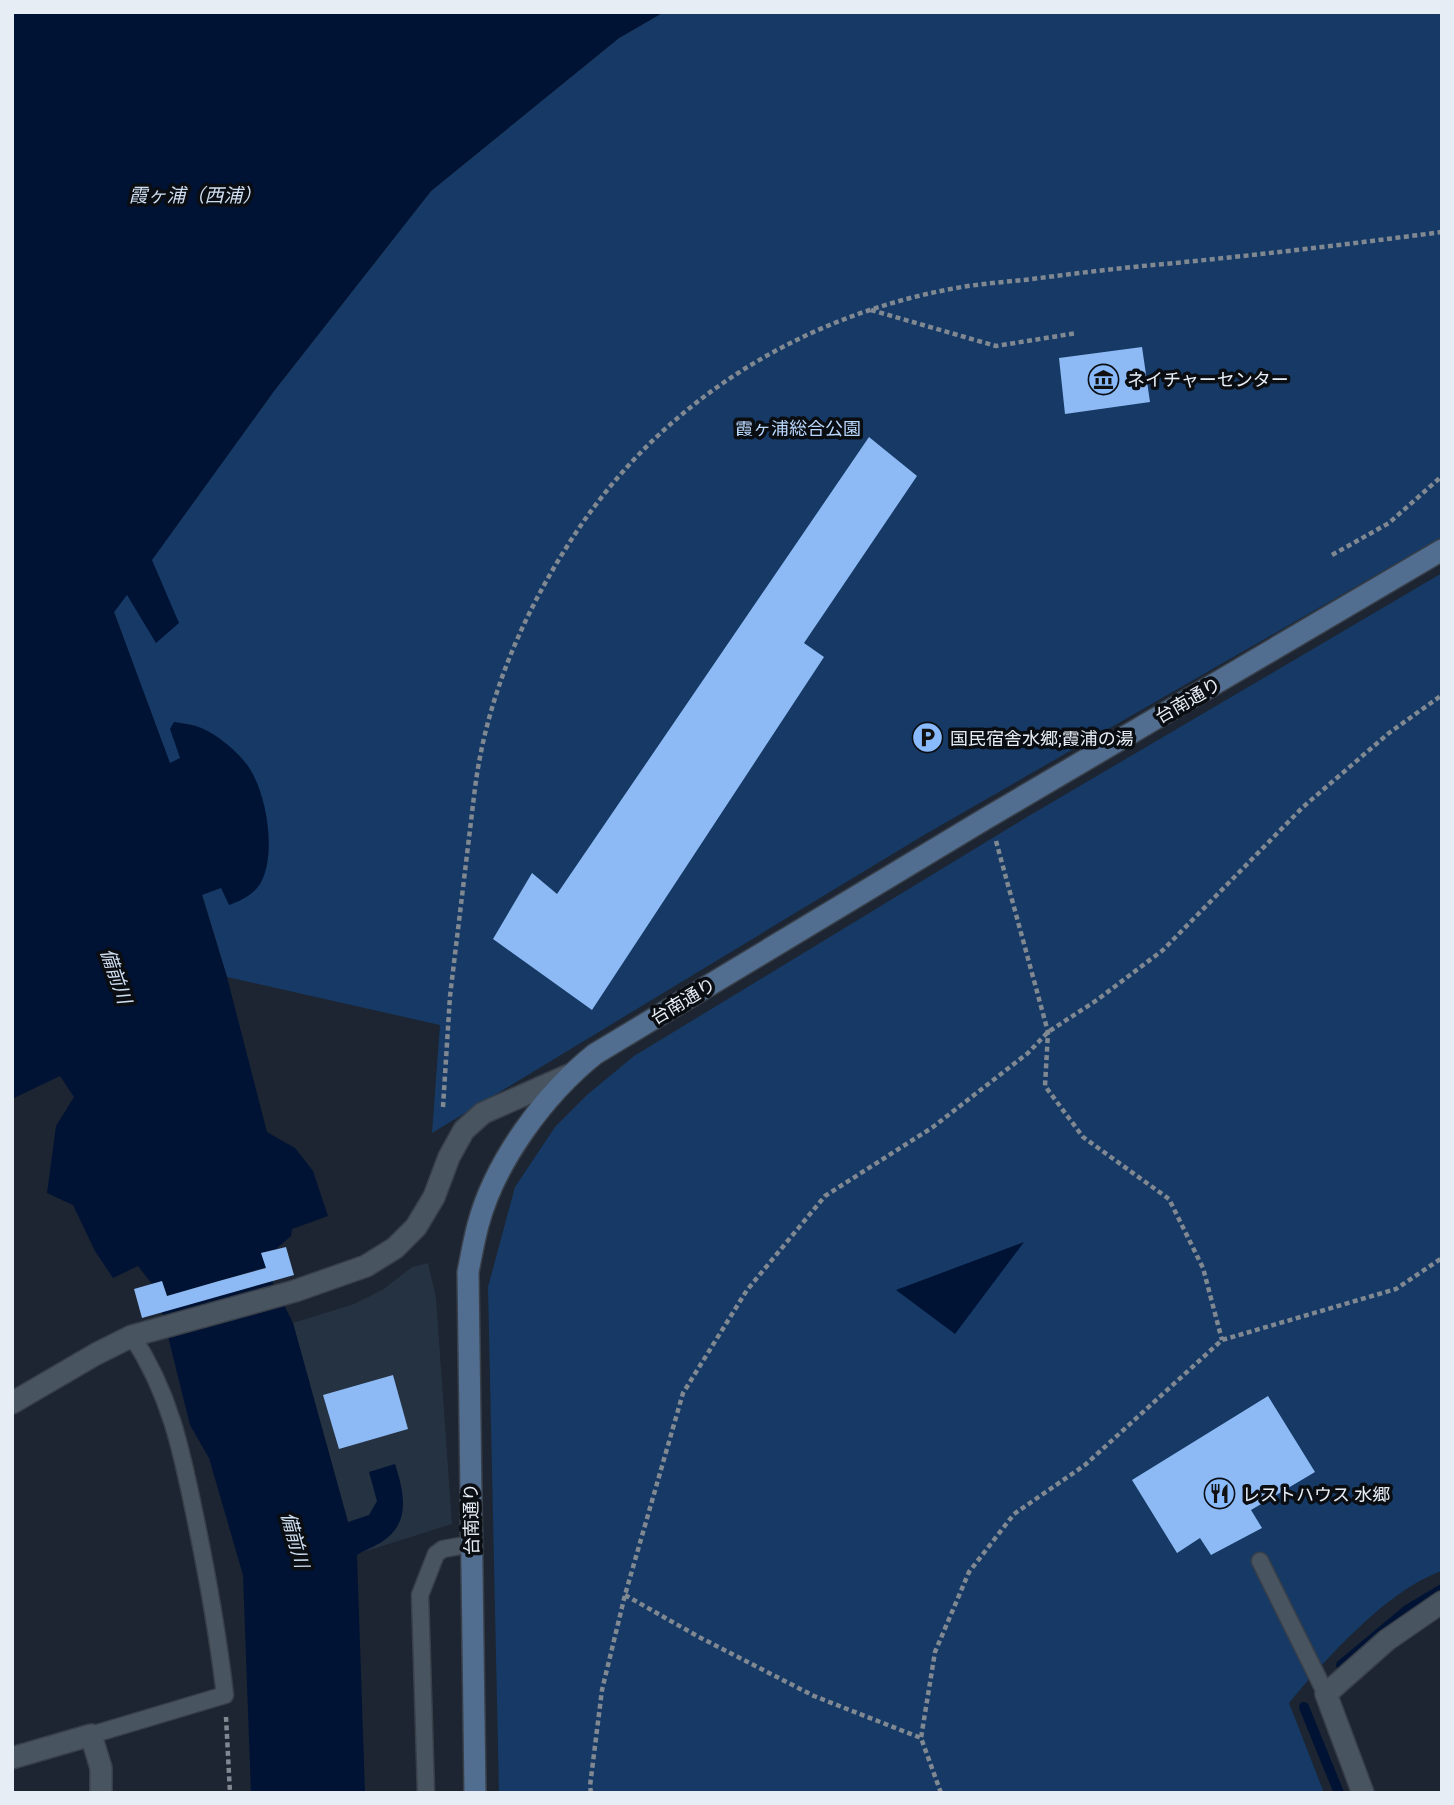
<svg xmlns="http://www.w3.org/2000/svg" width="1454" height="1805" font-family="'Roboto Condensed','Noto Sans JP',sans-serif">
<rect width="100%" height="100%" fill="#1c2531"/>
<path fill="#253242" d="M428,1263l8,35 16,226 -95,30 -64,-231 61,-19 30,-15 28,-22z"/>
<g fill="#163a65">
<path d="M664,12h778v525l-518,298 -492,298 8,-108 -213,-48 -25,-83 -32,-130 -56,-152 160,-221 157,-200 188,-153z"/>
<path d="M1442,573v998c-54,18 -117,89 -153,132l35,90h-825l-11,-506 27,-100 40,-60 33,-33 46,-38 393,-239z"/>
</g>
<g fill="#001334">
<path d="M12,12h652l-45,26 -188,153 -157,200 -122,169 27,63 -23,20 -29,-48 -13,17 56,151 10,-5 -10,-29 4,-7c7,1 15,2 22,4 19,6 43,26 54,43 17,27 27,86 10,115 -7,11 -20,17 -31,21l-8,-17 -19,7 25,82 40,155 28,16 18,23 15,45 -36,13 -1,7 -15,13 -14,4 4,14 -99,29 -5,-15 -10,3 -14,-18 -25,12 -18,-27 -22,-46 -26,-12 9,-67 18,-29 -14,-21 -48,23z"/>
<path d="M1024,1242l-69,92 -59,-44z"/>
<path d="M272,1281l21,42 55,199 21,-7 8,-14 -8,-29 26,-8c8,25 16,55 -8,74 -8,7 -20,11 -30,17l8,238h-114l-8,-218 -34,-117 -19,-33 -28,-113z"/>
</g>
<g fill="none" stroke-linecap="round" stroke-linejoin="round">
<g stroke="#001334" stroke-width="10">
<path d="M1341,1665l66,-55 35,-21"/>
<path d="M1304,1707l35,86"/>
</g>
</g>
<g fill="#8dbaf5">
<path d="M1142,347l8,55 -85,12 -6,-56z"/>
<path d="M869,437l48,39 -113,167 20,14 -232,353 -99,-71 39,-66 25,21z"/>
<path d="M286,1247l8,28 -152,43 -8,-29 28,-8 5,15 52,-15 47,-13 -5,-15z"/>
<path d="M393,1375l15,54 -69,20 -16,-54z"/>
<path d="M1268,1396l47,76 -64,38 11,18 -51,27 -11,-17 -23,15 -45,-73z"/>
</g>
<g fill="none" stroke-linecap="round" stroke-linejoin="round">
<defs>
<g id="lane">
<path d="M1260,1561l66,133"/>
<path d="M91,1735l134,-40c-7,-59 -17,-116 -29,-174 -14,-68 -25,-126 -64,-185"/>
<path d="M426,1793l-6,-198 16,-41 7,-5 28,-5"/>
</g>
<g id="street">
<path d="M12,1403l84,-49 36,-18 163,-45 71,-25 29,-18 21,-21 18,-30 15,-40 15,-27 19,-17 86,-38"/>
<path d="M12,1758l79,-23 10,33v25"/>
<path d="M1363,1793l-37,-99 61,-54 55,-38"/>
</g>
<path id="secondary" d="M475,1793l-7,-521c3,-15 6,-32 10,-47 17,-64 67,-131 117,-171l390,-235 457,-269"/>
</defs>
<use href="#lane" stroke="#383f49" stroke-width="19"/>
<use href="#street" stroke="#383f49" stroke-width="24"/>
<use href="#secondary" stroke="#383f49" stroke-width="24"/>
<g stroke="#808892" stroke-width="4.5" stroke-dasharray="5 3.5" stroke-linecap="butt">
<path d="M871,310l125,36 81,-13"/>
<path d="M1332,555l57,-32 53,-47"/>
<path d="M996,841l52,191 -3,54 38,51 86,62 34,69 19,72"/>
<path d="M443,1107l7,-111 25,-208c12,-93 50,-179 102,-257 88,-131 224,-215 379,-243 23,-4 46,-6 68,-8 47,-6 94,-12 141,-16 93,-9 185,-20 277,-32"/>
<path d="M625,1595l74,42 115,59 107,42"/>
<path d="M226,1717l4,76"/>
<path d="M591,1793l-1,-7 12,-96 23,-95 58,-202 64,-103 78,-94 108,-69 95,-74 20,-21 49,-32 66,-50 140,-143 86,-74 53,-38"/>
<path d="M941,1793l-20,-55 14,-86 34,-80 45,-58 71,-49 137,-125 174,-51 46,-31"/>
</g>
<use href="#lane" stroke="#495461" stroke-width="16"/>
<use href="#street" stroke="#495461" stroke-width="21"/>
<use href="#secondary" stroke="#516d8f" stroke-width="21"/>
</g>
<defs>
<symbol id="museum-disc" viewBox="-11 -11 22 22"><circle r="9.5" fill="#88bafc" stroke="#0a0e13"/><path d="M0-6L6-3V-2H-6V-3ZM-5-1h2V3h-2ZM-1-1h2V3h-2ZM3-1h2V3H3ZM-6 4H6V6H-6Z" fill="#111"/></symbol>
<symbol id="parking-disc" viewBox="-11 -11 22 22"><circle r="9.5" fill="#88bafc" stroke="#0a0e13"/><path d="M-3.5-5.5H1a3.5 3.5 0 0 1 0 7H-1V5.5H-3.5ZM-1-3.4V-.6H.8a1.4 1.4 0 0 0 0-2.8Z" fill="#111"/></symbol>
<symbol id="restaurant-disc" viewBox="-11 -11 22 22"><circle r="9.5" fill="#88bafc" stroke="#0a0e13"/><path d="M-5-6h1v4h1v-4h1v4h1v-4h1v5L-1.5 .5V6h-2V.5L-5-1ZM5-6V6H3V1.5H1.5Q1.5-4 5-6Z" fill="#111"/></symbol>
</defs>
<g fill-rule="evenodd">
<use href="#museum-disc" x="1086" y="362" width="35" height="35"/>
<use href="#parking-disc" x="910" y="720" width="35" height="35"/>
<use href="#restaurant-disc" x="1202" y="1476" width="35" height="35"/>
</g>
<g text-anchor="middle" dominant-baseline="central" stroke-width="7" stroke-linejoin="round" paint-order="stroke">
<g font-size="18" fill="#e7edf5" stroke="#0a0e13" text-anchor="start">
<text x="1127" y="379">ネイチャーセンター</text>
<text x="950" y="738">国民宿舎水郷;霞浦の湯</text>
<text x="1242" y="1494">レストハウス 水郷</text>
</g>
<g font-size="18" fill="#bad7fd" stroke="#0a0e13">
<text x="798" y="428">霞ヶ浦総合公園</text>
</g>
<g font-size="18" fill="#e7edf5" stroke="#0a0e13">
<text transform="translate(1188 700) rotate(-30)">台南通り</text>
<text transform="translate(683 1001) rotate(-31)">台南通り</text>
<text transform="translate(471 1519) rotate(-91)">台南通り</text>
</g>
<g font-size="19" font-style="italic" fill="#cfddf0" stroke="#0a0e13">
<text x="195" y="195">霞ヶ浦（西浦）</text>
<text transform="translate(116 976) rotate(71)">備前川</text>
<text transform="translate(295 1540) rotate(75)">備前川</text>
</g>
</g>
<rect width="1454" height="1805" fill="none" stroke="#e7edf5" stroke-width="28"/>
</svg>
